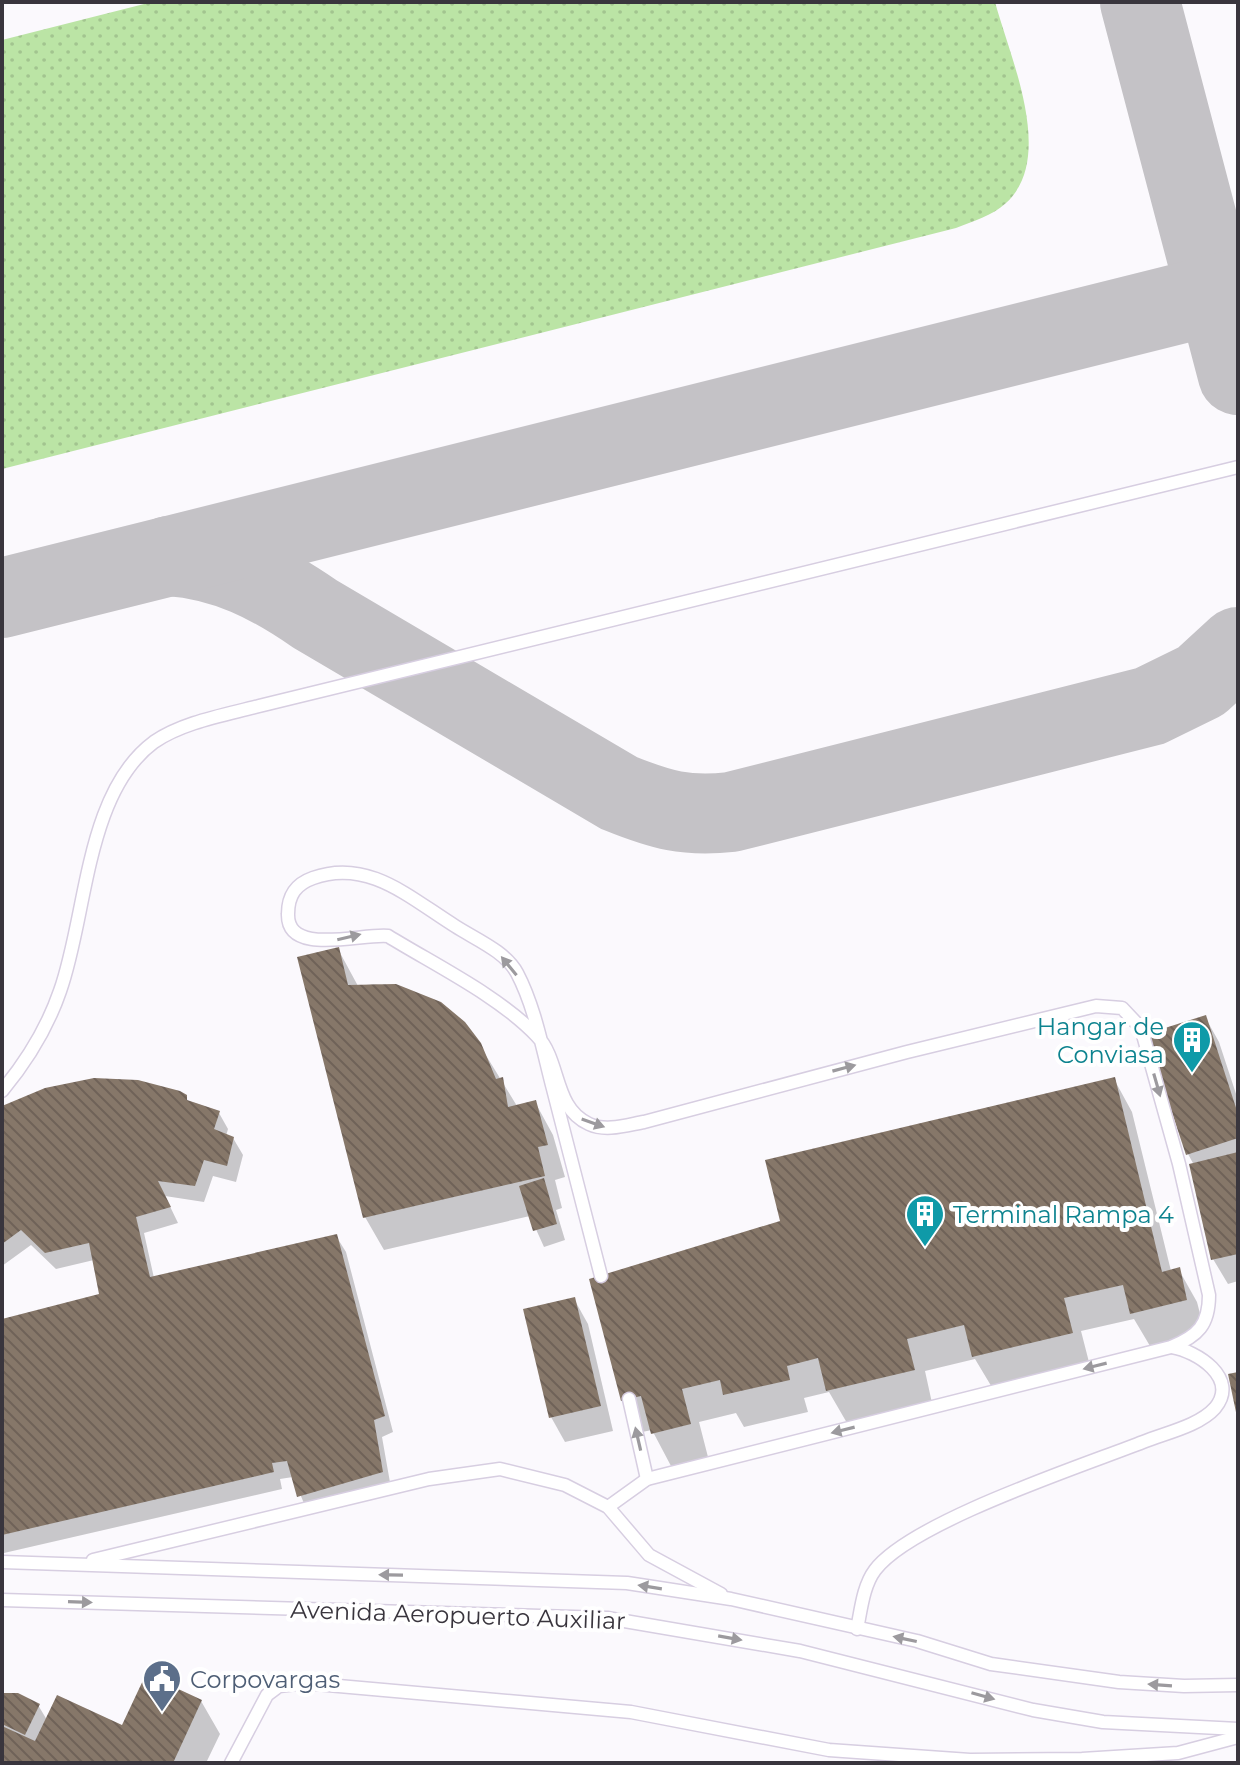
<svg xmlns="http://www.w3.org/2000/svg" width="1240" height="1765" font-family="Montserrat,sans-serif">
<defs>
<pattern id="green-dots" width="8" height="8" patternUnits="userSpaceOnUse" patternTransform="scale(2)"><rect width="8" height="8" fill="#bbe4a5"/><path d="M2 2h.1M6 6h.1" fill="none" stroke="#a2c48f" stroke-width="1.8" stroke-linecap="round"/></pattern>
<pattern id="building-back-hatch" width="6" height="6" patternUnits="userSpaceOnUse" patternTransform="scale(2)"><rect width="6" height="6" fill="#867769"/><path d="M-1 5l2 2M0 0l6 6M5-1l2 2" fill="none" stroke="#6f6258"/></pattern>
</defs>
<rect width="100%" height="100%" fill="#fbf9fd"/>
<path fill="url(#green-dots)" d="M152,2h843c15,56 61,155 11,201 -14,13 -33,18 -50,25l-954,241v-429z"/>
<g fill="#0003">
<path d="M338,949l20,37 17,-2 33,5 71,55 38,62 18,-4 18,33 12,42 -10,3 7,28 -6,2 9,30 -21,7 -14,-31 -146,34 -19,-33z"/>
<path d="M1205,1017l14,25 19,58v181l-10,3 -15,-25 -19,-94 -6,-11z"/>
<path d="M1114,1079l18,33 39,159 8,-1 18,32 8,31 -55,13 -16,-27 -53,12 9,35 -97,23 -18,-30 -50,12 7,32 -85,20 -18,-31 -25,6 4,14 -64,15 -8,-14 -37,9 9,35 -37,9 -19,-36 -10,2 -19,-32 160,-177z"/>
<path d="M186,1097l3,6 30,10 9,16 -2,7 7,2 10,17 -7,27 -23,-6 -9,26 -39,-6 13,27 -34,10 10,45 182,-42 10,16 47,180 -11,5 9,51 -83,25 -15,-36 -13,2 2,10 -278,64 -2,-232 99,-25 -7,-36 -38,9 -25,-24 -29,21v-156z"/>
<path d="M574,1299l14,25 25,107 -48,11 -14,-25z"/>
<path d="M2,1695l36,10 9,15 76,8 78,-27 19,33 -14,29h-204z"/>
</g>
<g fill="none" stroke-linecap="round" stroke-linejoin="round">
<g stroke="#c4c2c6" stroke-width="80">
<path d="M1140,2l98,373"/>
<path d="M169,556c57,4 101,27 146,58l304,179c42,17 67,24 112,19l419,-106 51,-25 37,-34"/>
<path d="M2,598l1236,-309"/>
</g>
</g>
<g fill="url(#building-back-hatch)">
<path d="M339,947l9,38 48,-1 45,18 24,20 16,21 15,36 7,-2 5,30 28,-7 12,45 -10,2 7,29 -182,42 -66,-261z"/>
<path d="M1206,1015l32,99v24l-52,17 -40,-121z"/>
<path d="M1115,1077l47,195 18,-5 7,33 -57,14 -7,-29 -59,13 9,35 -101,24 -8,-32 -57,14 8,31 -89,21 -8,-33 -31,8 3,14 -67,15 -3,-15 -38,9 9,35 -40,10 -10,-38 -20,5 -32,-122 191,-58 -15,-61z"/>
<path d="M94,1078l44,2 42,11 7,4v5l33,11 -6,18 20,8 -7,29 -23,-6 -9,26 -37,-5 13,26 -35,10 14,60 187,-43 48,182 -11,4 9,52 -86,25 -10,-36 -15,2 2,9 -272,63v-216l97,-25 -10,-51 -44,10 -24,-23 -19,14v-138l43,-18z"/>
<path d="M1238,1152v102l-27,6 -22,-96z"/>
<path d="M544,1178l13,46 -24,7 -14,-45z"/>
<path d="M575,1297l26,109 -52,12 -26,-109z"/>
<path d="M1238,1372v45h-1l-9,-43z"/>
<path d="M146,1674l56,26 -29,63h-171v-37l33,15 22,-46 65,30z"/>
<path d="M2,1693h16l22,11 -15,31 -23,-11z"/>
</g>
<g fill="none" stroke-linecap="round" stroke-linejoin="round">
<defs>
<g id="lane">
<path d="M2,1091c24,-29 46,-65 58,-100 27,-75 25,-198 94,-249 29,-20 71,-27 105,-36l979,-239"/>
<path d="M601,1276c-16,-62 -32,-125 -48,-187 -10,-38 -18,-82 -36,-116 -12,-22 -42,-34 -62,-47 -45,-28 -87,-68 -142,-48 -17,6 -25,17 -25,36 -1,43 74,19 100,22 47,29 111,60 149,100 24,25 16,72 52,88 17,8 38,1 55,-2l263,-70 189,-46 26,2 19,20 38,136 30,131c0,30 -11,41 -38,52l-524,132 -39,28"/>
<path d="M629,1399l18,80"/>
<path d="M93,1560l336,-81 71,-10 65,16 43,22 41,48 72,39"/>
<path d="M2,1562l625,21 104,16 186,42 74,23 128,18 65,4 54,-1"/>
<path d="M2,1600l605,18 193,33 233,59 70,12 135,7"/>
<path d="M857,1629c4,-19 6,-43 18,-59 36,-48 207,-104 268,-128 22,-9 56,-16 72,-34 25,-30 -19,-57 -43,-61"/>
<path d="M231,1763l36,-68 12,-9 26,-3 326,29 198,38 141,10 112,-1 96,-6 60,-16"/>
</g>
</defs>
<use href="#lane" stroke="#d7cee1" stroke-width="15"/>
<use href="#lane" stroke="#fff" stroke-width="12"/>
</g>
<defs><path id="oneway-solid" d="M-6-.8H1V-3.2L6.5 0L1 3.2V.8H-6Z" transform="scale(2)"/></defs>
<g fill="#9c9a9e">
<use href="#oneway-solid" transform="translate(349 937) rotate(-13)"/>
<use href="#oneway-solid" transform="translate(509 966) rotate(-129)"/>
<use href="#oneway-solid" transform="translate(844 1068) rotate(-15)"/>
<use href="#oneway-solid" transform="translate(1157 1085) rotate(74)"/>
<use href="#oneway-solid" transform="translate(593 1123) rotate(19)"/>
<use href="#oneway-solid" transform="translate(1095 1366) rotate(166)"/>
<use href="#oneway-solid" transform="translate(843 1430) rotate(166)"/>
<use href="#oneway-solid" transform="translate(638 1439) rotate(-103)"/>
<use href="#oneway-solid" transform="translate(391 1575) rotate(-179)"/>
<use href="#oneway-solid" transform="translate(650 1587) rotate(-171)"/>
<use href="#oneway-solid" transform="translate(80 1602) rotate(2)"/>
<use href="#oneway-solid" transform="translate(730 1638) rotate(10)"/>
<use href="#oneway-solid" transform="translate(905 1639) rotate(-168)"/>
<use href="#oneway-solid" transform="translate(1160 1685) rotate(-176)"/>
<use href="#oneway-solid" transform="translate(983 1696) rotate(16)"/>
</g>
<defs>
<symbol id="building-pin" viewBox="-11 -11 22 30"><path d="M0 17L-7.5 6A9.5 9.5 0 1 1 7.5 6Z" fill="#0f9aa8" stroke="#fff"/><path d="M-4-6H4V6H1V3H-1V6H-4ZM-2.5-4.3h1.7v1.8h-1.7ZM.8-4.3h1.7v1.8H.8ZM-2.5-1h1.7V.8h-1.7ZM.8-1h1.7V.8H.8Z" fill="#fff"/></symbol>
<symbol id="civic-pin" viewBox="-11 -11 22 30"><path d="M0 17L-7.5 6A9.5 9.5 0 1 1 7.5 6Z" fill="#5c6f8a" stroke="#fff"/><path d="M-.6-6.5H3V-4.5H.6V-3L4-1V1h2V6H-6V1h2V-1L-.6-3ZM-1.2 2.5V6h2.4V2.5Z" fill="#fff"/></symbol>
</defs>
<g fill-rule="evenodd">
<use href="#building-pin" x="1170" y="1018" width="44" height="60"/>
<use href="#building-pin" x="903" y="1192" width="44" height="60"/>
<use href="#civic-pin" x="140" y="1657" width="44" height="60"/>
</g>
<g text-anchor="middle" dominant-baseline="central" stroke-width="8" stroke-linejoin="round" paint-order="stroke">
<g font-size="24" fill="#0d838f" stroke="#fff" text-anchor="end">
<text x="1164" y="1026">Hangar de<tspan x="1164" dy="28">Conviasa</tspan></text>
<text x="953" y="1214" text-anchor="start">Terminal Rampa 4</text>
</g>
<g font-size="24" fill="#39353d" stroke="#fff">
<text transform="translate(458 1615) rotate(2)">Avenida Aeropuerto Auxiliar</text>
</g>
<g font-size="24" fill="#4e5e75" stroke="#fff" text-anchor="start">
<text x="190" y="1679">Corpovargas</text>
</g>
</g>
<rect width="1240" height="1765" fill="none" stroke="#39353d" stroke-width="8"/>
</svg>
